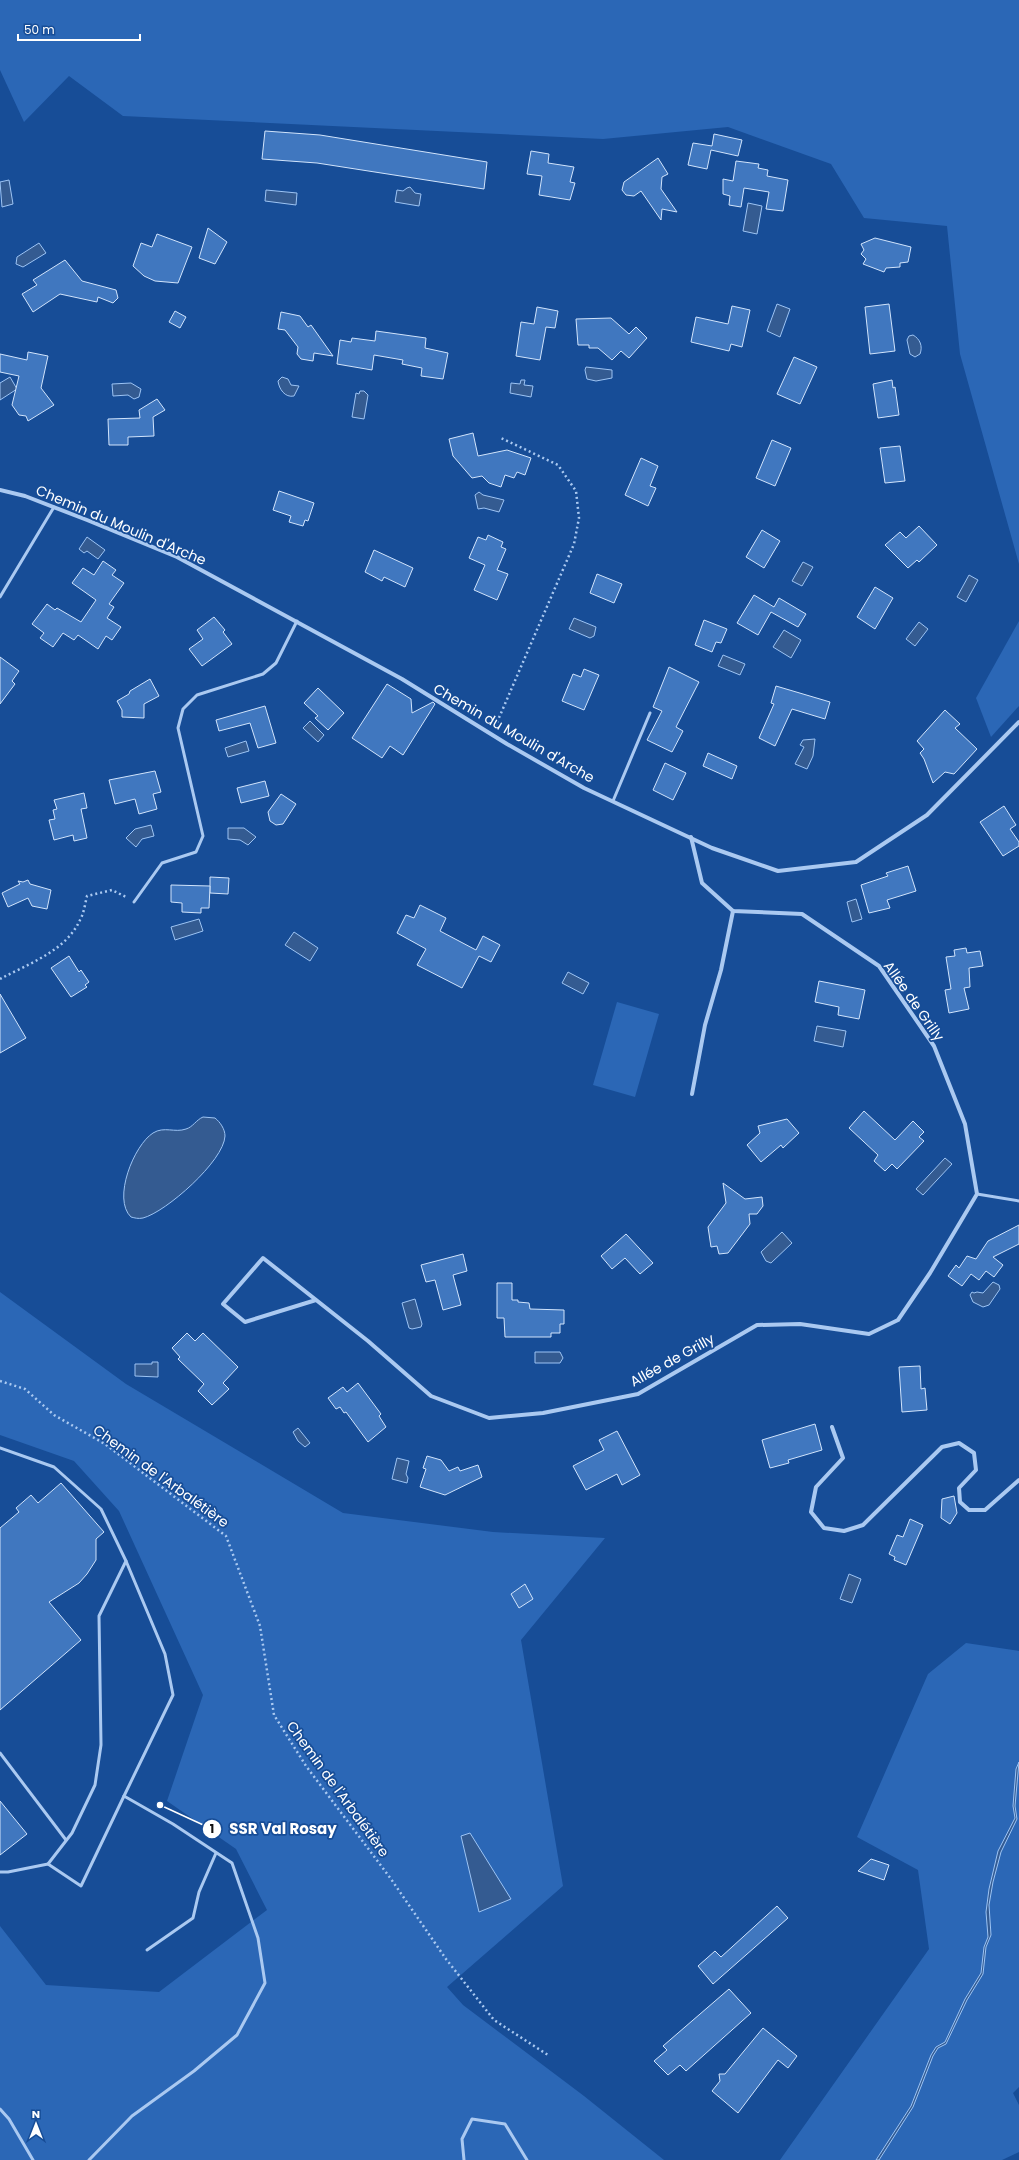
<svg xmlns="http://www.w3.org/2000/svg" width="1019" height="2160" font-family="Poppins,sans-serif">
<rect width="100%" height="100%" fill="#174d97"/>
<g fill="#2b67b6">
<path d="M0,0h1019v564l-59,-210 -13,-128 -83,-8 -33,-54 -103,-37 -125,12 -480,-23 -54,-40 -45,46 -24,-52z"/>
<path d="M1019,621v85l-28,31 -15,-39z"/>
<path d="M617,1002l42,12 -24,83 -42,-12z"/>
<path d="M0,1292l126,92 217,129 150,19 112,6 -84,102 42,246 -116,101 16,18 121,91 80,64h-664v-234l46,59 113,7 108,-82 -31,-61 -69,-48 36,-106 -84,-184 -45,-50 -74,-26z"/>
<path d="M966,1643l53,8v436l-6,6 6,12v47l-17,8h-222l149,-211 -11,-79 -61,-33 71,-163z"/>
</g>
<g fill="#345b91" stroke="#9dc4f4">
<path d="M9,180l4,24 -11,3 -2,-25z"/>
<path d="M410,187l5,6 6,1 -2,12 -24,-4 2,-12 6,1 4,-3z"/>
<path d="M266,190l31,3 -1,12 -31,-4z"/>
<path d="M748,203l14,3 -5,28 -14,-3z"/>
<path d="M39,243l7,10 -23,14 -7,-3 1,-7z"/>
<path d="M777,304l13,5 -10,28 -13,-6z"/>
<path d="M913,335c7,4 10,11 7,19l-5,3 -5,-3 -3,-14 2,-4z"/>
<path d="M586,367l26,3v8l-16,3 -9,-2 -2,-9z"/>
<path d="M10,377l7,12 -17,11v-17z"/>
<path d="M282,377l6,2 3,6 8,1 -5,10c-9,2 -15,-7 -16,-15z"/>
<path d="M521,380h4l-1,5 9,1 -2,11 -21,-4 1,-10 9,1z"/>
<path d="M131,383l10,6 -2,8 -5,2 -6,-4 -15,1 -1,-12z"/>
<path d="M360,391h4l4,4 -4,24 -12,-2 4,-24 3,1z"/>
<path d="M479,492l4,3 21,5 -5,12 -15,-4 -6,1 -3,-14z"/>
<path d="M87,537l18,13 -7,9 -11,-8 -3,2 -5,-4z"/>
<path d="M803,562l10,5 -11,19 -10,-5z"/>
<path d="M969,575l9,5 -12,22 -9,-5z"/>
<path d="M574,618l22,9 -2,9 -4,2 -21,-9z"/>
<path d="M919,622l9,7 -13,17 -9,-7z"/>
<path d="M784,630l17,10 -10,18 -18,-11z"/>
<path d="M723,655l22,9 -5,11 -22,-9z"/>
<path d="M310,721l14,14 -6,7 -15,-14z"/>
<path d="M815,739l-2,17 -6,13 -12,-5 9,-17 -4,-2 3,-5z"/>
<path d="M246,741l3,10 -21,6 -3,-9z"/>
<path d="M151,825l3,11 -12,3 -6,8 -10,-9 9,-9z"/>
<path d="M228,828h16l12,9 -8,8 -8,-5 -12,-1z"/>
<path d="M856,899l6,20 -10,3 -5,-20z"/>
<path d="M199,919l4,12 -28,9 -4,-13z"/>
<path d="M294,932l24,16 -8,13 -25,-16z"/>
<path d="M568,972l21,11 -6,11 -21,-11z"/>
<path d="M817,1026l29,5 -3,16 -29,-6z"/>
<path d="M203,1117l12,1c5,4 10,11 10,18 -1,25 -59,76 -82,82 -5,1 -8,0 -12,-1 -19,-18 3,-72 22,-84 11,-7 22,0 33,-4 7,-2 10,-9 17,-12z"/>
<path d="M945,1158l7,6 -29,31 -7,-6z"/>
<path d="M782,1232l10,11 -21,20 -5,-2 -5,-9z"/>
<path d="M993,1282l6,3 1,4 -11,16 -6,2 -10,-5 -3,-7 2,-3 2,1 3,-1 6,1z"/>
<path d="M415,1299l7,25 -1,3 -9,2 -3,-1 -7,-25z"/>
<path d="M535,1352h25l3,6 -3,5h-25z"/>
<path d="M152,1362h6v15l-23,-1v-12h17z"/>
<path d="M298,1428l12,15 -5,4 -7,-6 -5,-9z"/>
<path d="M397,1458l12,3 -3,13 2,4 -1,5 -15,-4z"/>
<path d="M849,1574l12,5 -9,24 -12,-4z"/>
<path d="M1019,1762l-4,44 2,13 -16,33 -8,30 -4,23 2,30 -5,12 -3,27 -16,26 -21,44 -8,4 -5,8 -20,51 -34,53h-3l35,-54 20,-51 5,-8 9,-5 20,-43 16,-26 3,-26 4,-10 -2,-25 3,-23 9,-38 17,-33 -2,-12 3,-37z"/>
<path d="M470,1833l41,66 -32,13 -18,-76z"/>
</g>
<g fill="#4077bf" stroke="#d1e4fc">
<path d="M265,131l55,4 167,27 -3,27 -167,-26 -55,-4z"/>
<path d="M714,134l28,6 -4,16 -27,-6 -4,19 -19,-4 5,-22 19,3z"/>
<path d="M531,151l18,3 -1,9 26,4 -4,15 5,1 -5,17 -31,-5 3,-19 -15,-2z"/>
<path d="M658,158l10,16 -6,3 -1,12 16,23 -15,-3 -1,11 -20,-29 -7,5 -8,-1 -4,-5 2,-8z"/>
<path d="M736,161l23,3 -1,4 10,2 -1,6 21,4 -5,31 -17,-2 3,-17 -25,-4 -3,19 -12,-2 1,-9 -7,-2v-15l10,2z"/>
<path d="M208,228l19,14 -12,22 -16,-6z"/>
<path d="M157,234l35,13 -14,36 -23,-2 -11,-5 -11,-10 8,-23 11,4z"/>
<path d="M875,238l36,9 -3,15 -8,1v4l-14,1 -2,4 -21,-8 3,-5 -5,-5 3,-4 -3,-6z"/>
<path d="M65,260l17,21 34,9 2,8 -5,5 -15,-6 -1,5 -37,-8 -27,18 -11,-18 15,-9 -4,-5z"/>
<path d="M889,304l6,47 -25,3 -5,-47z"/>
<path d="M732,306l18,4 -8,37 -11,-3 -2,7 -38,-9 5,-25 32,7z"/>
<path d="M537,307l21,4 -3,17 -9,-1 -6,33 -24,-4 5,-34 13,2z"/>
<path d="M175,311l11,6 -6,11 -11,-6z"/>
<path d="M281,312l19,4 8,11 3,-2 22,31 -19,-3 -1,8 -12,-2 -4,-5 1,-7 -13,-17 -7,-1z"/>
<path d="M611,318l18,16 7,-7 11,11 -18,20 -8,-7 -9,9 -14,-12h-9v-3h-11l-2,-26z"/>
<path d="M376,331l50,7 -1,10 23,5 -5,26 -22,-3 1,-8 -20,-4 1,-4 -29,-5 -2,15 -35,-6 3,-24 11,2 1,-4 23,3z"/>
<path d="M28,352l20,4 -7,32 13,17 -26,16 -2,-5 -7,-1 -7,-10 7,-29 -19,-4v-18l27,6z"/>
<path d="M794,357l23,10 -17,37 -23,-10z"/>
<path d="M892,380l1,8 2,-1 4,28 -21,3 -5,-34z"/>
<path d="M157,399l8,11 -12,7 1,19 -26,1v8h-19l-1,-26 32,-1 -1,-8z"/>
<path d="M473,433l5,23 29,-6 24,8 -6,17 -8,-3 -3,6 -9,-3 -4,12 -12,-4 -7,-7 -10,2 -19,-22 -4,-17z"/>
<path d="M772,440l19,8 -16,38 -19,-8z"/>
<path d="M900,446l5,35 -20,2 -5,-35z"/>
<path d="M641,458l17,8 -8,20 6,2 -8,18 -23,-11z"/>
<path d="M279,491l35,12 -6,18 -3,-1 -2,6 -14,-4 2,-6 -18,-6z"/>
<path d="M919,526l18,19 -18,17 -2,-2 -9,8 -23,-23 15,-13 6,6z"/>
<path d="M762,530l18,11 -16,27 -18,-11z"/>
<path d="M488,535l15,7 -2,5 5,2 -9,21 11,4 -11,26 -23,-10 11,-25 -16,-7 9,-21 8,3z"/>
<path d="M374,550l39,18 -8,19 -21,-10 -2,4 -17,-9z"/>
<path d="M103,561l13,9 -4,5 12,8 -15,21 5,3 -7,11 14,9 -9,13 -6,-4 -8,13 -20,-14 -4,5 -11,-7 -10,14 -13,-9 4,-5 -12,-9 15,-20 8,6 2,-2 24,14 15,-22 -24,-17 11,-15 11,7z"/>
<path d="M597,574l25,10 -8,19 -24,-10z"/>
<path d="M875,587l18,11 -18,31 -18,-12z"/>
<path d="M754,595l20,12 5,-9 27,16 -8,13 -27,-15 -13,23 -21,-12z"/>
<path d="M214,617l11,13 -2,2 9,12 -30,22 -13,-17 14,-10 -6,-9z"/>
<path d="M704,620l23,9 -6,14 -5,-1 -4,10 -17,-7z"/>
<path d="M0,657l19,14 -7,10 3,3 -15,20z"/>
<path d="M669,667l30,15 -23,45 7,4 -11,21 -25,-12 15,-29 -9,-4z"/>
<path d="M584,669l15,6 -15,35 -22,-9 11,-27 8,3z"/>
<path d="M150,679l9,17 -15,8v14l-22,-1v-7l-5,-9 12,-7 1,-3z"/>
<path d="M387,684l24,15 1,14 21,-11 2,2 -32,51 -13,-9 -8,12 -30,-20z"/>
<path d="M776,686l54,16 -5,17 -33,-10 -17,37 -16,-8 15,-34 -3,-1z"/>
<path d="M318,688l26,25 -16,17 -13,-12 3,-2 -14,-13z"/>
<path d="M265,706l11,37 -18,5 -8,-25 -31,8 -3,-11z"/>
<path d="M945,710l15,14 -5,4 22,21 -23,25 -9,-2 -12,11 -9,-24 -4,-6 4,-4 -7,-8z"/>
<path d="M708,753l29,13 -5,13 -29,-13z"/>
<path d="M665,763l21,10 -13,27 -20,-10z"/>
<path d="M155,771l6,21 -8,2 4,15 -18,5 -4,-15 -20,5 -6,-24z"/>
<path d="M265,781l4,15 -28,7 -4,-15z"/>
<path d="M84,793l3,15 -6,1 6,29 -13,3 -1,-6 -19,5 -5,-20 6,-1 -2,-9 4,-1 -3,-9z"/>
<path d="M281,794l15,10 -13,20 -7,1 -6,-4 -2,-9z"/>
<path d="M1004,806l12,19 -6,4 9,13v4l-16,10 -23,-34z"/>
<path d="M908,866l8,25 -29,9 3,8 -21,5 -8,-28 27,-9 -2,-3z"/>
<path d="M210,877l19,1 -1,16 -18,-1z"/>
<path d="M28,880l2,4 21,6 -4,19 -15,-3 -4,-8 -20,9 -6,-14 18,-9 -2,-3 5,1z"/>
<path d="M171,885l39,1 -1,22h-8v5l-19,-1v-9l-11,-1z"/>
<path d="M420,905l26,13 -6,13 36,19 7,-14 17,9 -9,17 -12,-6 -17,32 -45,-23 9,-16 -29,-16 9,-18 8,3z"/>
<path d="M966,948l1,5 13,-2 3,15 -14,2 1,19 -6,1 5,21 -20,4 -4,-23 6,-1 -5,-32 9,-1 -1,-6z"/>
<path d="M69,956l10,16 2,-2 8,12 -4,3 2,2 -16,10 -20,-29z"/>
<path d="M819,981l46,9 -6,29 -21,-4 1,-8 -24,-5z"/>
<path d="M0,994l26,44 -26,15z"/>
<path d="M864,1111l31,29 18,-19 11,11 -5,5 5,4 -27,28 -5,-5 -7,7 -11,-10 4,-6 -29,-27z"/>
<path d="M787,1119l12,14 -16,15 -2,-3 -20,17 -14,-17 13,-12 -2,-7z"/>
<path d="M723,1183l22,16 17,-2 1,9 -6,8h-8l1,10 -22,29 -9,1 -2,-8 -6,1 -3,-20 18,-24z"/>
<path d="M1019,1225v19l-26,13 10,8 -9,12 -8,-6 -7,9 -8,-6 -9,12 -14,-10 8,-11 3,3 8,-12 9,3 12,-18z"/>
<path d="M626,1234l27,29 -13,11 -15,-16 -13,11 -11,-13z"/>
<path d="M463,1254l4,17 -14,4 8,30 -18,5 -8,-30 -9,2 -5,-17z"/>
<path d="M497,1283h15v17h6v2l11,1 1,6 34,1v14h-4v9h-9v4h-46l-1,-19h-7z"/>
<path d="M187,1333l8,8 8,-8 35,34 -15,16 6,6 -17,16 -14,-14 6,-7 -26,-25 2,-2 -8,-9z"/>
<path d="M920,1366l1,23 4,-1 2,22 -25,2 -3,-45z"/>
<path d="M358,1383l23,31 -2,2 7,11 -18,15 -22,-30 -2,1 -4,-6 -4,2 -8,-11 15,-11 4,5z"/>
<path d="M815,1424l7,26 -34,10 1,3 -19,5 -8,-28z"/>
<path d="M617,1431l23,44 -18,10 -5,-11 -31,16 -13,-24 31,-16 -5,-10z"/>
<path d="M427,1456l14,4 8,11 9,-4 2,4 18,-6 4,12 -37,18 -25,-8 6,-18 -3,-1z"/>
<path d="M61,1483l43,49 -8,7v21l-9,14 -8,9 -30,19 32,38 -81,70v-182l19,-16 -3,-4 15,-13 7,8z"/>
<path d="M954,1496l3,17 -7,11 -9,-6 1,-19z"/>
<path d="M910,1519l13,6 -17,40 -12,-5 1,-3 -6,-3 8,-19 6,2z"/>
<path d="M525,1584l8,15 -14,9 -8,-14z"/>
<path d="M0,1801l27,33 -27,21z"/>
<path d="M871,1859l18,6 -5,15 -26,-9z"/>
<path d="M777,1906l11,12 -75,66 -15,-18 17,-15 6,6z"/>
<path d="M729,1989l22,24 -65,58 -6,-6 -12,10 -14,-14 13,-11 -4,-4z"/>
<path d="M763,2028l34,28 -9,12 -10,-8 -40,53 -26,-22 8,-10 -1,-7h6z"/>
</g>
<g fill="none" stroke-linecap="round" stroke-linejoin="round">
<g stroke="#aac9f1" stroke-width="2.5" stroke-dasharray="2 3" stroke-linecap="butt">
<path d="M495,727l79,-183 5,-26 -3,-27 -18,-26 -57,-27"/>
<path d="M0,979c28,-15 66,-28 80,-59 4,-7 5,-16 7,-24l25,-6 14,7"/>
<path d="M0,1381l25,8 29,26 51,29 121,92 34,90 14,89 32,51 85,113 55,80 48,61 54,35"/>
</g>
<g stroke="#aac9f1" stroke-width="3">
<path d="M0,597l54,-90"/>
<path d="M613,801l37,-88"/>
<path d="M134,902l28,-39 34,-11 7,-16 -25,-108 5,-19 14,-14 66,-21 13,-11 21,-42"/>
<path d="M977,1194l42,7"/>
<path d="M0,1448l54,19 47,42 25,52 -27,55 2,129 -6,40 -23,48 -24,31 33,22 43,-90 49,28 59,39 26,75 7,45 -28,52 -43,36 -62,45 -43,44"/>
<path d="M0,1753l66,87"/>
<path d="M124,1796l49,-101 -8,-41 -39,-93"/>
<path d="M0,1872h8l40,-8"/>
<path d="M147,1950l46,-32 6,-26 17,-39"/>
<path d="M0,2109l9,10 24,41"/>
<path d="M464,2160l-2,-21 10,-20 33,5 22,36"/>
</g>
<g stroke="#aac9f1" stroke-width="4">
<path d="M0,490l25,6 62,24 90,37 225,122 105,65 77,44 128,60 66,23 78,-9 71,-47 92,-93"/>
<path d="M692,1094l13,-69 16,-55 12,-59"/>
<path d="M316,1300l-71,22 -22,-18 40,-46 105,83 63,55 58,22 54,-5 95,-19 119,-69 43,-1 69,10 29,-14 32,-47 47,-79 -12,-70 -31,-78 -55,-80 -77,-52 -69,-3 -31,-28 -11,-46"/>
<path d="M832,1427l11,31 -27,29 -5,25 13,16 20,3 19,-6 79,-78 17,-4 15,10 2,17 -17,18 1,14 9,8h16l34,-30"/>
</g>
</g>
<g text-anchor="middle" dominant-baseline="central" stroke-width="3.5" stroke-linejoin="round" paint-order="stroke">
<g font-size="14" fill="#fff" stroke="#174d97">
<text transform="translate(121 525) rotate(23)">Chemin du Moulin d'Arche</text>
<text transform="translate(514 733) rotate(30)">Chemin du Moulin d'Arche</text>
<text transform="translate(914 1001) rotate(55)">Allée de Grilly</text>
<text transform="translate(672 1360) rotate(-29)">Allée de Grilly</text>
<text transform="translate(161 1476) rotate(36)">Chemin de l'Arbalétière</text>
<text transform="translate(338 1789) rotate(54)">Chemin de l'Arbalétière</text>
</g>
</g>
<path fill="none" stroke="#fff" stroke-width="1.5" d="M160 1805L212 1829"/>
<g fill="#fff" stroke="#174d97" stroke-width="1.5">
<circle cx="160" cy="1805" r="4"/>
<circle cx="212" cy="1829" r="10"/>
</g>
<g font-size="12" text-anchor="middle" font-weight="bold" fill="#111">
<text x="212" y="1833">1</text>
</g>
<g font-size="15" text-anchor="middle" font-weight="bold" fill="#fff" stroke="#174d97" stroke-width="3.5" stroke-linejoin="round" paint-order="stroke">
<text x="283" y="1834">SSR Val Rosay</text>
</g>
<g transform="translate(36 2124)" stroke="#174d97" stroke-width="3" paint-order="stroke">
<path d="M0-3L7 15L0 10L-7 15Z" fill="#ffffff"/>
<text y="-6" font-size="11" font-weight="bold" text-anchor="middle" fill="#ffffff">N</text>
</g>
<path d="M18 34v6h122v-6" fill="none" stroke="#ffffff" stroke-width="2"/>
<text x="24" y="34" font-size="12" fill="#ffffff" stroke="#174d97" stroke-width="3" paint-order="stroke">50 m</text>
</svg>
